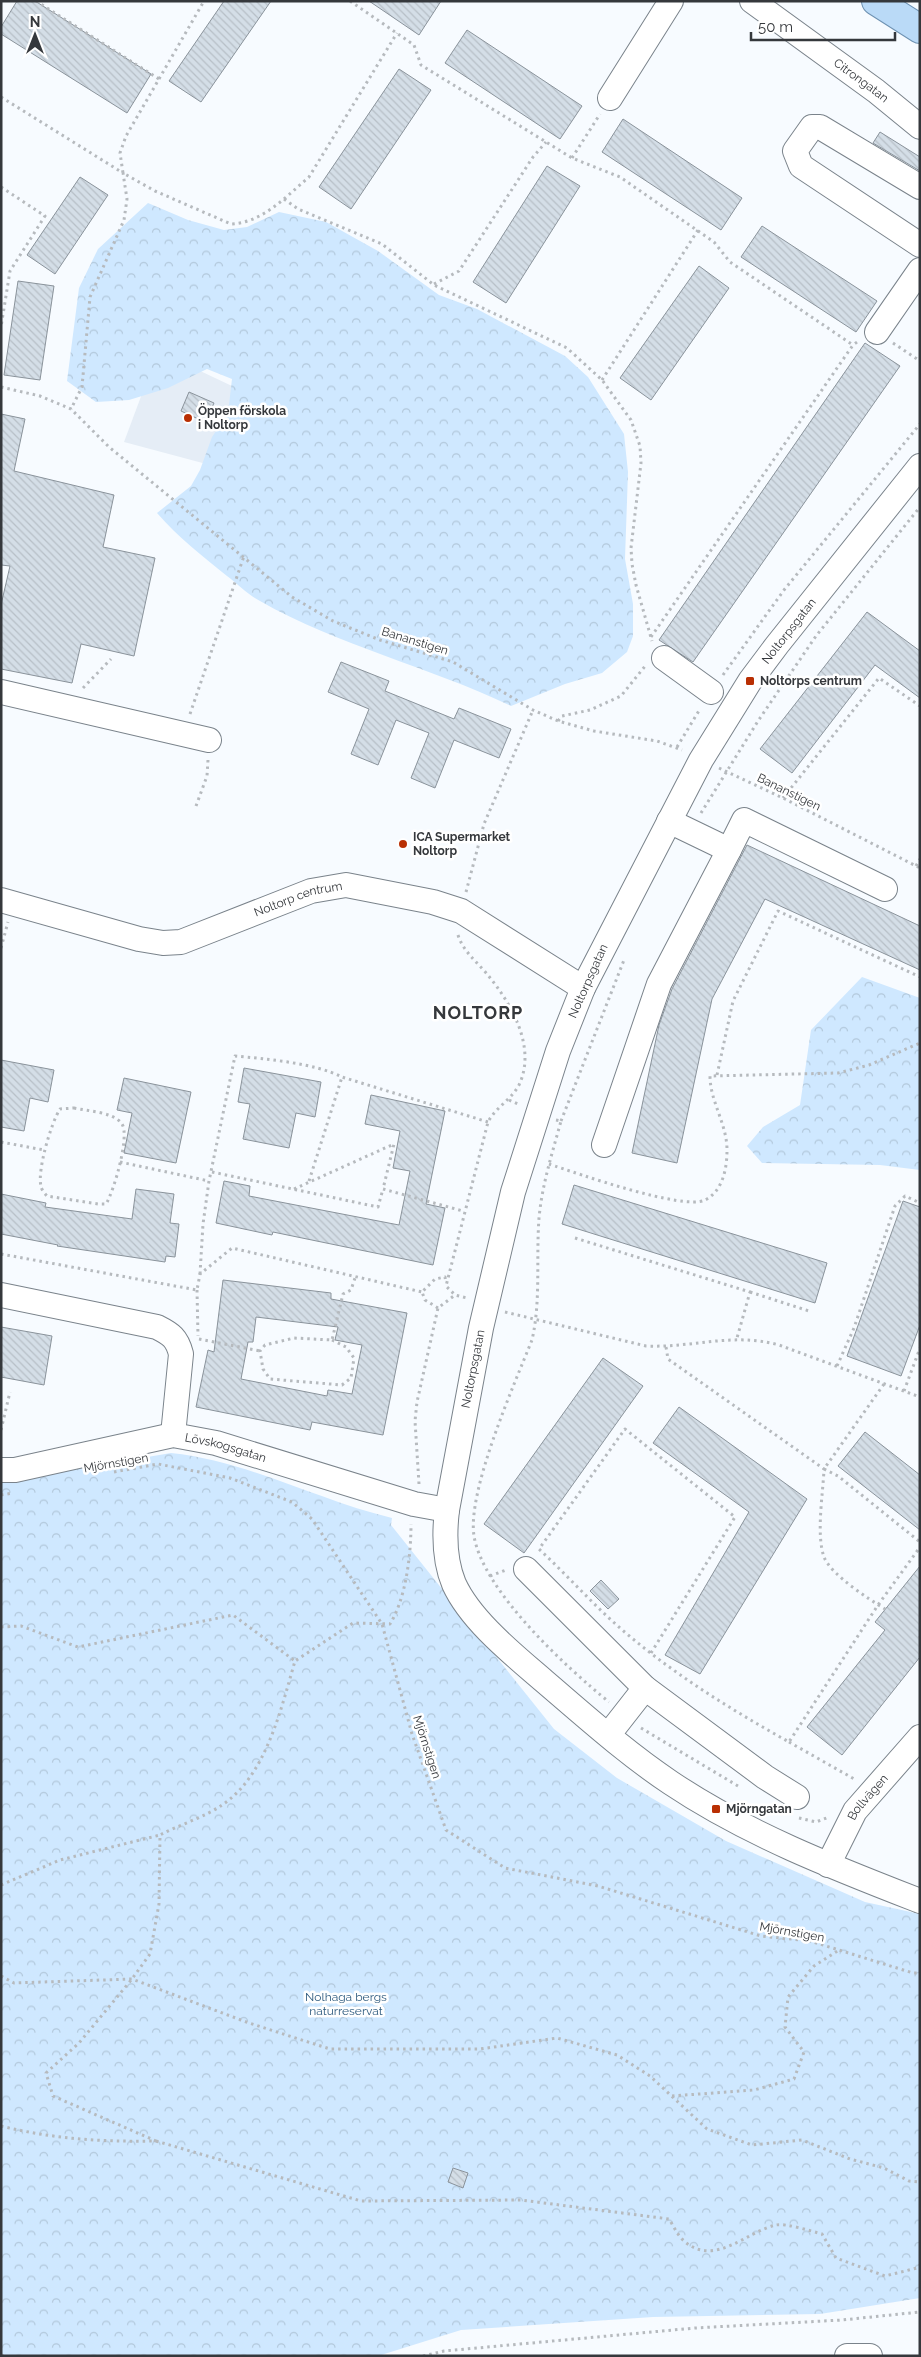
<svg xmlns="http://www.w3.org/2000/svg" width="921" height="2357" font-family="Raleway,sans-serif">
<defs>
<pattern id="forest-crowns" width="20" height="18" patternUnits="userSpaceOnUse" patternTransform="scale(1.25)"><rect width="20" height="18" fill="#cfe8ff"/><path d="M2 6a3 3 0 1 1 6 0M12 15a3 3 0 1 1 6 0" fill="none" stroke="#b2c8db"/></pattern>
<pattern id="building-back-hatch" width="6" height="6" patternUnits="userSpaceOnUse" patternTransform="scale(1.25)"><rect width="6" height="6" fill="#d4dee7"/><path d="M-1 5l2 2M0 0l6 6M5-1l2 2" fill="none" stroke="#b7bfc7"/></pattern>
</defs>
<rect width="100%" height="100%" fill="#f7fbff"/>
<path fill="#e5edf6" d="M158,351l93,44 -26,74 -101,-27z"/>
<g fill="url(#forest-crowns)">
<path d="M148,203l40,17 36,10 23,-3 32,-15 47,10 52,29 61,44 38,14 88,47 23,21 36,57 4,38 -3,87 8,45v32l-6,16 -25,21 -37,11 -54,22c-81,-39 -172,-60 -251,-105 -12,-6 -22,-17 -33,-25 -25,-20 -49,-39 -70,-63l34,-27 9,-16 12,-33 16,-24 4,-34 -25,-10 -39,19 -39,12 -33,2 -29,-21 12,-93 19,-39z"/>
<path d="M862,977l58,21v172l-40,-5 -118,-2 -15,-17 16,-19 37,-22 11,-75z"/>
<path d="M171,1453c77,8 146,47 221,65l-1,7 163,204 63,49 109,63 139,61 55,12v384l-100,16 -167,3 -192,13 -83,26h-377v-874z"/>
</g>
<g fill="url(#building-back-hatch)" stroke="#8a939b" fill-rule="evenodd">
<path d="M17,1h18l116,73 -24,39 -126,-79v-7z"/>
<path d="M224,1h47l-70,101 -32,-21z"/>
<path d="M369,1h72l-22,34z"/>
<path d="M467,30l115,76 -22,33 -115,-76z"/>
<path d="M399,69l32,21 -80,119 -32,-22z"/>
<path d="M623,119l119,79 -21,32 -119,-78z"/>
<path d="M880,132l40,25v14l-47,-28z"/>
<path d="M547,166l33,20 -74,117 -33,-21z"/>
<path d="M80,177l28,18 -53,79 -28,-19z"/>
<path d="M762,226l115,75 -21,31 -115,-75z"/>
<path d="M699,266l30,22 -78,112 -31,-22z"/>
<path d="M18,281l36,5 -14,94 -36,-5z"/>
<path d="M865,343l35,23 -207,296 -34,-22z"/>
<path d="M189,392l25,11 -9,19 -24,-11z"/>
<path d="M1,414l24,5 -11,52 100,24 -11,52 52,11 -21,98 -53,-12 -9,39 -71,-14v-64l9,-39 -9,-1z"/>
<path d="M867,612l53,39v47l-45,-33 -83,108 -32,-24z"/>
<path d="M341,662l48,19 -4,10 69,28 5,-11 52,21 -12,29 -45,-18 -19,48 -24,-10 18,-45 -33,-13 -18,45 -27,-11 18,-45 -41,-17z"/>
<path d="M747,845l173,81v44l-155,-71 -53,100 -35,164 -45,-10 27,-128 13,-36z"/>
<path d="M1,1060l53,10 -6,32 -18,-4 -6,33 -23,-4z"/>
<path d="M244,1068l77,14 -6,35 -19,-4 -7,35 -46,-9 7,-35 -12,-2z"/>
<path d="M124,1078l67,14 -15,71 -52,-10 8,-40 -15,-3z"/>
<path d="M371,1095l74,16 -19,93 19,4 -12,57 -160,-33 -1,3 -56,-12 8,-42 26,5 -1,10 150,29 11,-54 -17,-3 7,-37 -35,-7z"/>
<path d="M574,1185l253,78 -12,40 -253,-79z"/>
<path d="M136,1189l38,5 -4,29 9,1 -4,33 -9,-1 -1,6 -108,-16 1,-1 -57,-11v-40l45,9 -1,4 87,12z"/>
<path d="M903,1201l17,6v118l-19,51 -54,-20z"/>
<path d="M223,1280l108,13v6l76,14 -24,122 -71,-13 -2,8 -114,-23 12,-57 6,2zM256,1317l82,10 -3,13 27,5 -10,49 -24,-4 -1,6 -86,-17 7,-37h5z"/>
<path d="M1,1327l51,9 -8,49 -43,-8z"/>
<path d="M603,1358l40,28 -119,167 -40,-29z"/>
<path d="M679,1407l128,92 -107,175 -35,-19 84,-143 -96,-69z"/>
<path d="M865,1432l55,43v55l-82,-64z"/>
<path d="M920,1566v91l-78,98 -35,-28 78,-97 -10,-8z"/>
<path d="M601,1580l18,19 -11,10 -18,-18z"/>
<path d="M453,2168l15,5 -5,15 -15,-6z"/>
</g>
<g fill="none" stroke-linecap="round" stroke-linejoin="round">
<defs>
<g id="minor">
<path id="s1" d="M752,1l124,90 44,36"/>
<path d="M610,98l61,-97"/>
<path d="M920,187l-100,-60h-8l-17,24 6,15 119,79"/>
<path d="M877,332l43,-62"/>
<path d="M920,466l-143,179 -27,36 -49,79 -118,228 -25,63 -45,141 -32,136 -34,182c-3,25 -3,50 7,74 17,37 60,71 90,97 41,35 82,72 127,102 76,51 164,85 249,118"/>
<path d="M664,658l47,34"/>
<path d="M1,692l208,48"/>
<path d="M729,850l15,-30 141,69"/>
<path id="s2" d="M1,900l138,39 24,4 18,-1 130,-51 35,-6 87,17 28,9 122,77"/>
<path d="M604,1145l55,-161 70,-134 -60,-29"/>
<path d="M1,1295l156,32c14,7 20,11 24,27l-8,81"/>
<path id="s3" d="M1,1470h14l158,-35 43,8 198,61 33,6"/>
<path d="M526,1569l119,119 120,89 32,20"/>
<path d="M609,1734l36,-46"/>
<path id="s4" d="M828,1865l27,-54 65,-74"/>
<path d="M847,2356h23"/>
</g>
<path id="major" d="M876,1l44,28"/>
</defs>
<use href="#minor" stroke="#7a838b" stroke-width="26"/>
<use href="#major" stroke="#6e92b2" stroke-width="30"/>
<g stroke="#b6babe" stroke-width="3" stroke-dasharray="2.5 4" stroke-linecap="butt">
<path d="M36,1l123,78 -33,57 -6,17 3,20 32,18 76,33c21,-1 37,-12 53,-25l14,10 84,35 52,41 133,63 35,32 29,40 9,26 1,17 -10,85 1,16 4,21 16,56"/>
<path d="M350,1l64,44 7,20 151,93 48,19 94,65 16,20 123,83"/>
<path d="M159,79l45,-78"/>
<path d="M1,97l122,76 4,26 -3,21 -34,77 -8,90 -11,22"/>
<path d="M572,158l28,-44"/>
<path d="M1,187l44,29 -35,55 -9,56"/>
<path d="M284,199l25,-22 88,-144"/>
<path d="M434,284l25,-13 74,-114 13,-15"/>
<path d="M893,343l27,18"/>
<path d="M602,380l96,-150"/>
<path d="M1,387l39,9 31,13 38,38 183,150 41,24 47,19 73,22 80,48 25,11 36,10 63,10 25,9"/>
<path d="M651,637l202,-292 7,-5"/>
<path d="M723,675l61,-85 136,-166"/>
<path d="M83,688l28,-29"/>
<path d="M190,714l54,-158"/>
<path d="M558,721l4,-5 28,-6 31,-14 25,-31"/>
<path d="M677,747l23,-38"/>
<path d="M719,768l64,30 137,70"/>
<path d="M783,798l96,-120 41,28"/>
<path d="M196,806l11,-30 1,-16"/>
<path d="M701,813l57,-92 58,-85 104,-129"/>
<path d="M916,866l4,-7"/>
<path d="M466,892l18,-68 49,-114"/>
<path d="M458,935c5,16 18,26 29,39 24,29 50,73 32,111 -8,15 -23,22 -31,37l-42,164 9,9 12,3"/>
<path d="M1,948l7,-26"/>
<path d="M717,1075l16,-74 45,-90 142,66"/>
<path d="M509,1100l9,4"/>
<path d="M74,1108c13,3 40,4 48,16 8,12 -8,67 -16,80h-8l-51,-8c-2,-2 -6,-7 -6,-10 -4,-15 10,-63 19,-77z"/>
<path d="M556,1120l5,1c-9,33 -19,64 -22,97 -3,41 2,83 -7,122 -18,45 -65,151 -58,196 9,55 92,131 135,166"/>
<path d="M561,1121l63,-161"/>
<path d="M1,1142l43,8"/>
<path d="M120,1162l89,19"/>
<path d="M549,1164c27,9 135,47 156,36 18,-9 22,-32 22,-50 0,-26 -17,-49 -17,-74l128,-3 31,-8 51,-22"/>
<path d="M212,1172l166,35 5,-18"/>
<path d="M309,1181l33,-104"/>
<path d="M294,1189l100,-45 -11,45 80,22"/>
<path d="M575,1238l175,54 -13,46"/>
<path d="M1,1254l196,36 3,-16 32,-26 190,44"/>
<path d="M200,1274l3,-50 6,-43 26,-125c31,3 80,7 107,21l146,45"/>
<path d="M197,1290l1,46"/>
<path d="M750,1292l59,19"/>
<path d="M438,1308l-13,-8 -3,-8 13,-13 10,-2 1,6"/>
<path d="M505,1312l141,34c48,2 85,-14 133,-1l141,52"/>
<path d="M199,1339l61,12"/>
<path d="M332,1340l14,7 8,11 -3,20 -9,7 -72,-6 -7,-10 -3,-18 5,-6 29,-7 38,2 11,-46 8,-4 4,-12"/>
<path d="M666,1347l2,12 156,110c-1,25 -8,65 0,88 7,18 45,42 61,52"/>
<path d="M837,1366l17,-38 41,-122 10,-10 15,7"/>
<path d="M884,1384l-60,85 14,7 82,66"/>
<path d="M904,1391l16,-43"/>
<path d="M1,1430l9,-38"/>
<path d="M114,1472l44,-8 72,14 62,24 20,17 70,105 30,110 34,96 59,38 93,18 163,50 49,5 103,32h7"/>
<path d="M419,1484l-4,-63 2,-19 21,-94 17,-13"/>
<path d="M1,1495l12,-2"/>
<path d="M490,1576l16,-6"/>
<path d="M1,1627l20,-1 57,21 155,-32 62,46"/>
<path d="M919,1636l1,1"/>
<path d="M651,1653l84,-136 -110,-88 -86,120c30,28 57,59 88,85 51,43 105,76 162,108l89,-137 42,-58"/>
<path d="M641,1728l97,58"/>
<path d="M789,1742l67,38"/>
<path d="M799,1818l17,4 13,-5"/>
<path d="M1,1885l59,-25 100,-25"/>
<path d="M1,1976l13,7 118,-4 117,44 81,26h150l77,-11 60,17 33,21 57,53 45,16 50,-5 48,19 34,9 25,13 11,1"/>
<path d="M672,2096l82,-6 40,-11 10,-27 -19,-25 3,-30 26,-31 25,-16"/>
<path d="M1,2126c52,13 101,16 155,15l-103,-45 -7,-23 33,-30 53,-64 18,-25 9,-50 1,-69c19,-10 45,-18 62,-30 44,-29 59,-96 73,-144l58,-38 37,1c16,-26 21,-69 21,-100"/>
<path d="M156,2141l205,60 160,-1 148,19c4,6 9,17 15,22 31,27 63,-10 92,-16 10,-2 35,6 46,9l14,24 49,18 32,-8 3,-3"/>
<path d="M1,2355l4,1"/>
<path d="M423,2356l21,-5 251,-23 147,-8 78,-8"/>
</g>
<use href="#minor" stroke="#fff" stroke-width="24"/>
<use href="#major" stroke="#badaf7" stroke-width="28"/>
</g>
<g fill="#b92f03" stroke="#fff" stroke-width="2">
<circle cx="188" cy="418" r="5"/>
<rect x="745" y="676" width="10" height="10" rx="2.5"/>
<circle cx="403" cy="844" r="5"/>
<rect x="711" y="1804" width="10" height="10" rx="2.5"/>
</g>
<g text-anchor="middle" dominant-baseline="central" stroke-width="5" stroke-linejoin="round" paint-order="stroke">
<g font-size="12" fill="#35383c" stroke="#fff">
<text stroke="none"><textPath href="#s1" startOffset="135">Citrongatan</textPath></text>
<text transform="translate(789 631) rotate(-52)">Noltorpsgatan</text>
<text transform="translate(415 641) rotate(17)">Bananstigen</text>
<text transform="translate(789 792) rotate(26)">Bananstigen</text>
<text stroke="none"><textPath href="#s2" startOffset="311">Noltorp centrum</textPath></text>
<text transform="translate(588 981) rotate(-66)">Noltorpsgatan</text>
<text transform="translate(473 1369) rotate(-79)">Noltorpsgatan</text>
<text stroke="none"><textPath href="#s3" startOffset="230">Lövskogsgatan</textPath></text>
<text transform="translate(116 1463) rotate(-10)">Mjörnstigen</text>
<text transform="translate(427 1747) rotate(72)">Mjörnstigen</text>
<text stroke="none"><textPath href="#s4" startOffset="79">Bollvägen</textPath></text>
<text transform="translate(792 1932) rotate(10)">Mjörnstigen</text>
</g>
<g font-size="12" font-weight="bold" fill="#35383c" stroke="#fff" text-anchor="start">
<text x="198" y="411">Öppen förskola<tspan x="198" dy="14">i Noltorp</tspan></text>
<text x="760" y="681">Noltorps centrum</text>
<text x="413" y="837">ICA Supermarket<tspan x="413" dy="14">Noltorp</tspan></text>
<text x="726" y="1809">Mjörngatan</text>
</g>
<g font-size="12" fill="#2d5a7e" stroke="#fff">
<text x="346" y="1997">Nolhaga bergs<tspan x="346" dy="14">naturreservat</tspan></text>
</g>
<g font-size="18" font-weight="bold" letter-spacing="1" fill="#35383c" stroke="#fff">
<text x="478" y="1012">NOLTORP</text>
</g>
</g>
<rect width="921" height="2357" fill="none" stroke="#35383c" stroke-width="5"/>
<g transform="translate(35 35)" stroke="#ffffff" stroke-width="4" paint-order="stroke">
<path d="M0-4L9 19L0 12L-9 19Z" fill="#35383c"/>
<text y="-8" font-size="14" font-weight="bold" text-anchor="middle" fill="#35383c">N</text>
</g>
<path d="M751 32v8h144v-8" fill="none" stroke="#35383c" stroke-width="2.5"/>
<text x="758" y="32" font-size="15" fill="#35383c" stroke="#ffffff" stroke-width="4" paint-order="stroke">50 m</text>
</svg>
